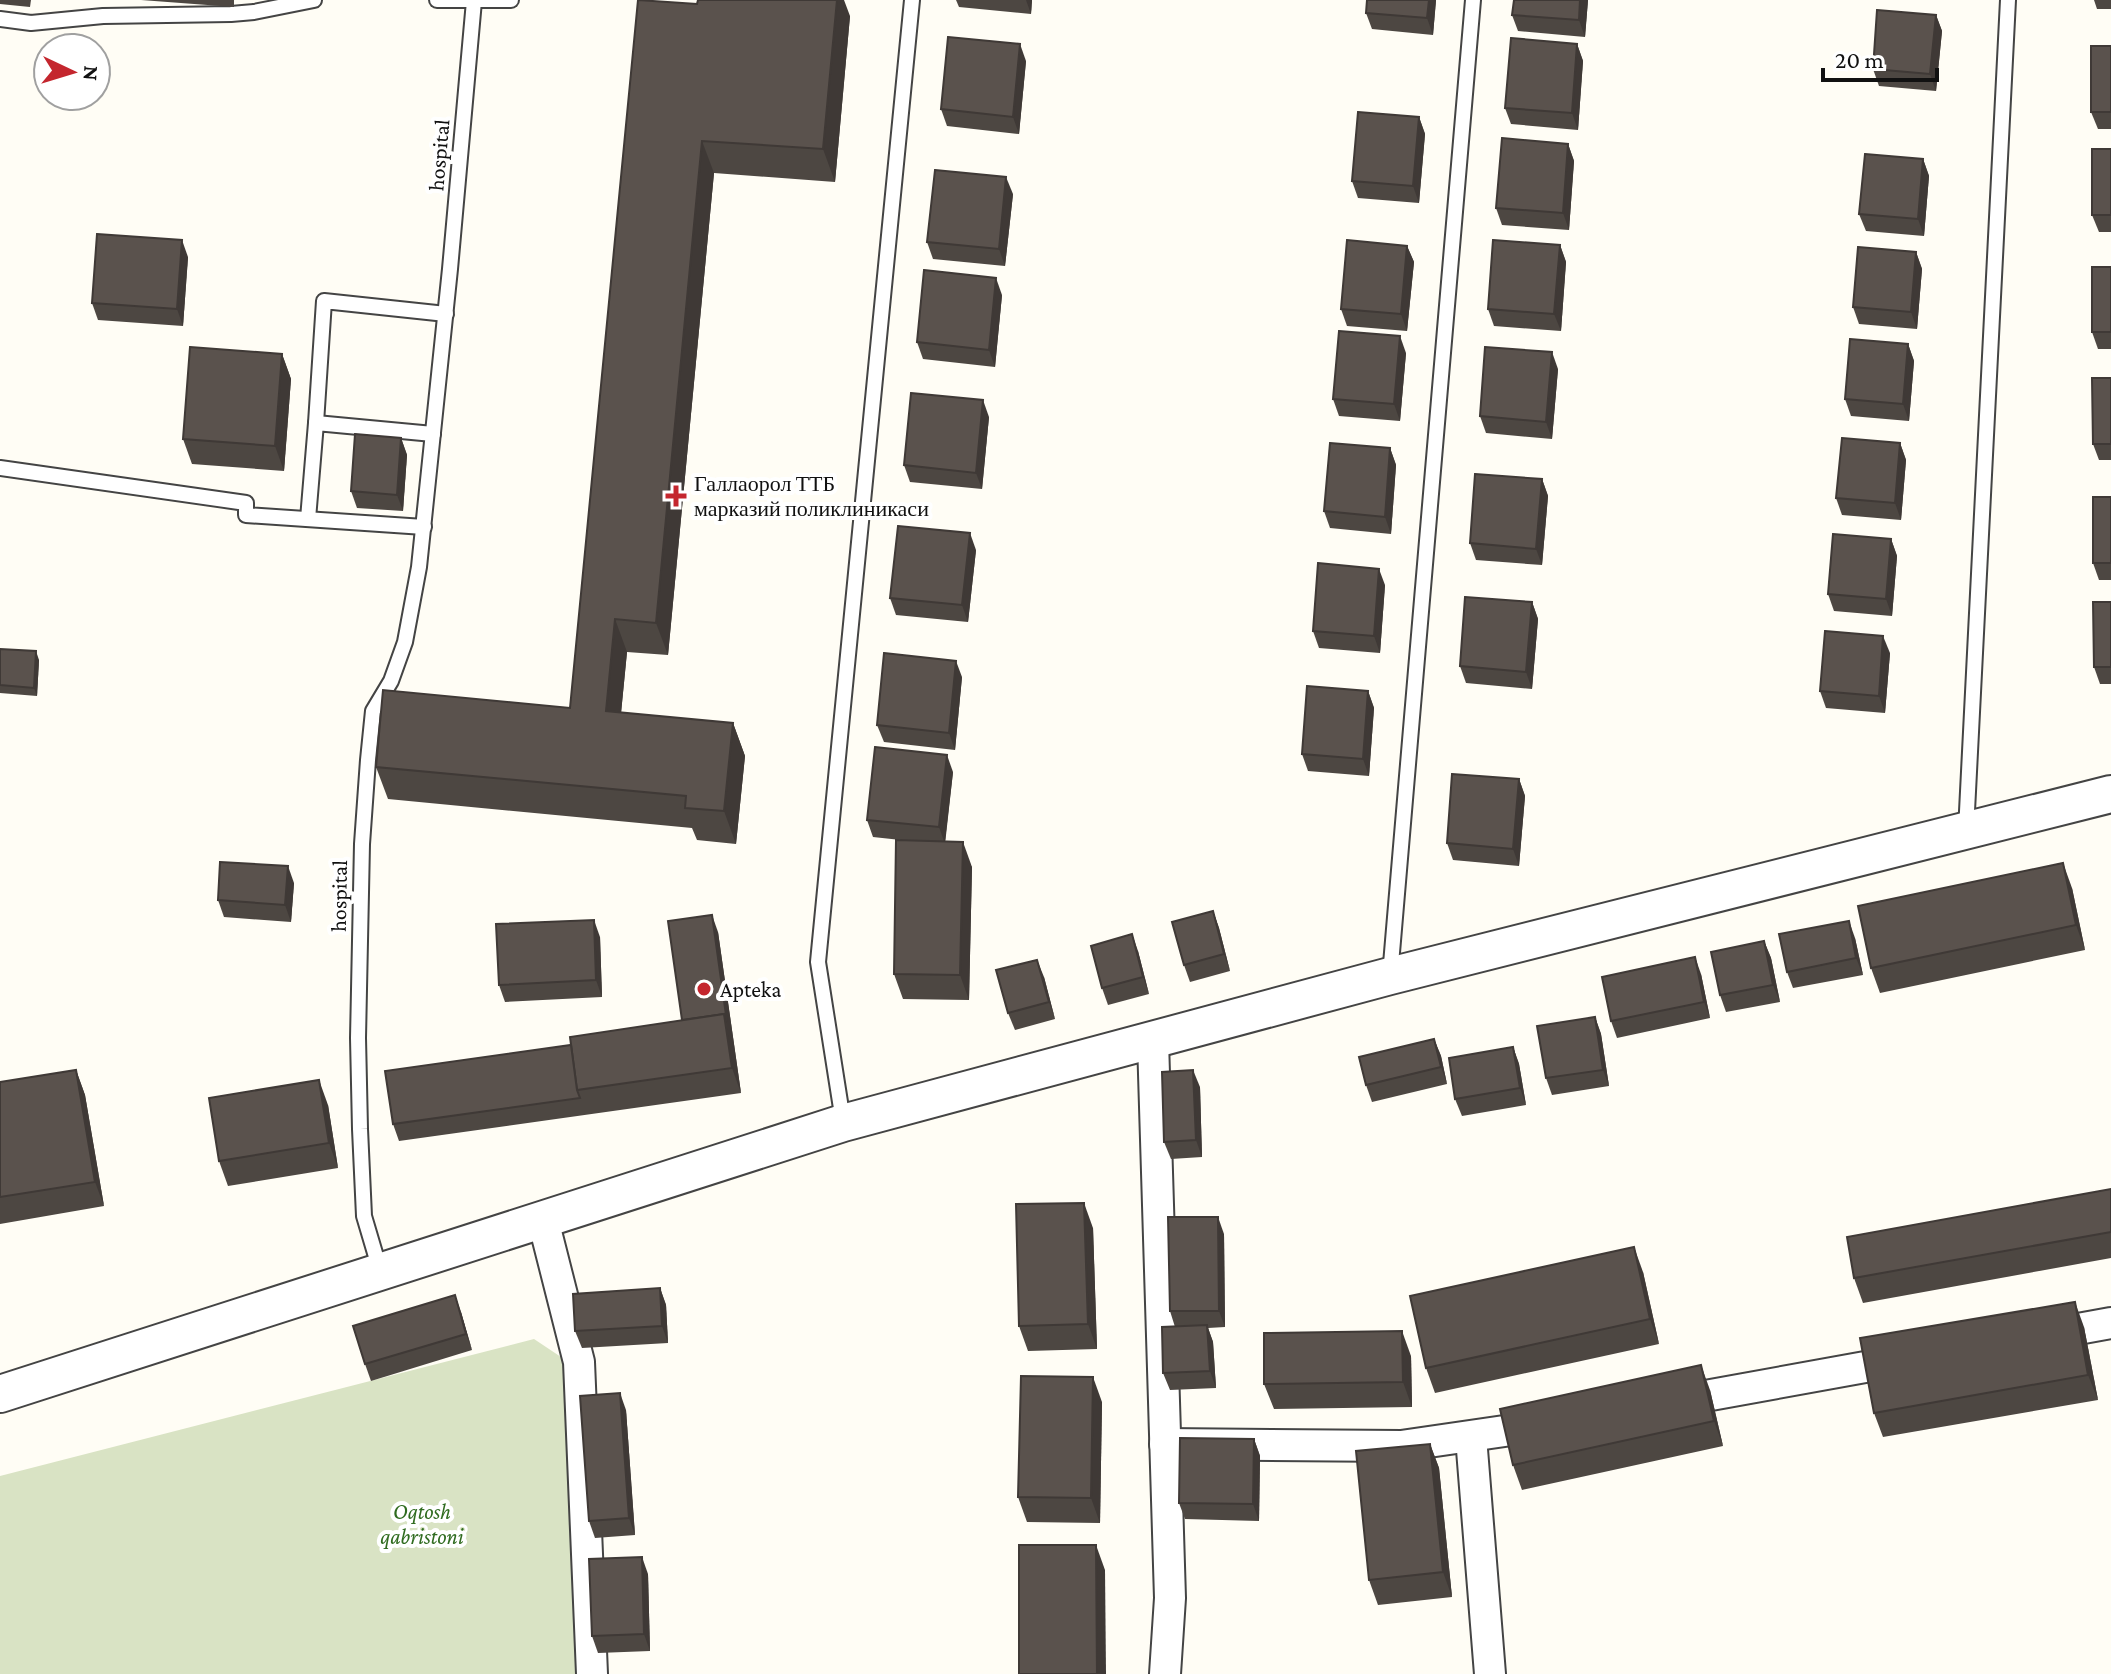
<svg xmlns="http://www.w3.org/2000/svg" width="2111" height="1674" font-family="'Crimson Pro',serif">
<rect width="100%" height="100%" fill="#fffdf5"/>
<path fill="#d9e3c4" d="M534,1339l30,20 21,315h-585v-198z"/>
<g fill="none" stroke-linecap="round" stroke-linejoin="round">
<defs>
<g id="service">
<path d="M437,0h74"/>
<path d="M0,19l31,4 72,-7 128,-2 23,-2 60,-12"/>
<path d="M316,423l8,-122 122,13"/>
<path d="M0,468l246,35v12l178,12"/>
<path d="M308,519l8,-96 117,11"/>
<path d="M1966,831l42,-831"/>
<path d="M1390,976l83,-976"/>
<path d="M843,1121l-25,-159 94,-962"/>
<path d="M380,1270l-16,-54 -4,-87 -2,-91 4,-194 6,-84 5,-49 18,-30 14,-39 14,-75 31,-298 24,-268"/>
</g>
<g id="minor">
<path d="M1153,1041l17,557 -5,76"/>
<path d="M543,1220l36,142 13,312"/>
<path d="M2045,1335l66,-12"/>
<path d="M1672,1402l232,-42"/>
<path d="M1471,1437l19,237"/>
<path d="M1165,1444l236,2 145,-21"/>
</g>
<path id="tertiary" d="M0,1394l843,-271 547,-147 721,-182"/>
</defs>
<use href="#service" stroke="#444" stroke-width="18"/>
<use href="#minor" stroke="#444" stroke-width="34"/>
<use href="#tertiary" stroke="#444" stroke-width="40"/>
<use href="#service" stroke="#fff" stroke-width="14"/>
<use href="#minor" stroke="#fff" stroke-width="30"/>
<use href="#tertiary" stroke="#fff" stroke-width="36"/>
</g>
<g fill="#4d4742">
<path d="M0,0h31l-1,7 -30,-3z"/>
<path d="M141,0h93v7z"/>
<path d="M638,0l212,16 -15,166 -121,-9 -46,482 -41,-3 -6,61 112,10 12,33 -9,88 -39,-4 -5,-12 -304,-29 -12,-32 194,-59z"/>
<path d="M956,0h76l-1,14 -72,-7z"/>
<path d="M1367,0h69l-3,35 -61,-6 -6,-16z"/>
<path d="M1588,0l-3,37 -67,-6 -6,-16z"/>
<path d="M2094,0h17v9h-14z"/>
<path d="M1936,15l6,16 -6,60 -57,-5 -6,-17z"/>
<path d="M1577,44l6,17 -5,69 -67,-6 -6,-16z"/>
<path d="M2111,46v83h-13l-7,-17z"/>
<path d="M1026,61l-7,73 -72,-8 -6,-17z"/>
<path d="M1419,117l6,17 -6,69 -61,-5 -6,-17z"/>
<path d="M1568,144l6,17 -5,69 -67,-5 -6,-17z"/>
<path d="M2111,149v83h-12l-7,-17z"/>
<path d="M1923,159l6,17 -5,60 -58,-5 -7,-17z"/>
<path d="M1013,194l-8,72 -72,-7 -6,-17z"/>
<path d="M1560,245l6,17 -5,69 -67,-5 -6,-17z"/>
<path d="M1407,246l7,16 -7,69 -60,-5 -6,-17z"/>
<path d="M1916,252l6,17 -5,60 -58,-5 -6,-17z"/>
<path d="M188,257l-5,69 -85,-6 -6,-17z"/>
<path d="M2111,267v82h-13l-6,-17z"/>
<path d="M1002,295l-7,72 -72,-8 -6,-17z"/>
<path d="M1908,344l6,17 -5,60 -58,-5 -6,-17z"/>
<path d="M1406,353l-6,68 -61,-5 -6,-17z"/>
<path d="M282,354l9,25 -7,92 -92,-7 -9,-25z"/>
<path d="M1558,369l-6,70 -66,-6 -6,-17z"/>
<path d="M2111,378v82h-12l-6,-16z"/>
<path d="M989,417l-7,72 -72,-7 -6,-17z"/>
<path d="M401,438l6,17 -4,56 -46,-3 -6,-17z"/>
<path d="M1900,443l6,17 -5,60 -59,-5 -6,-17z"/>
<path d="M1390,448l6,17 -5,69 -61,-6 -6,-17z"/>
<path d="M1542,479l6,17 -6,69 -66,-5 -6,-17z"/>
<path d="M2111,497v83h-12l-6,-17z"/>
<path d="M1891,539l6,17 -5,60 -58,-5 -6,-17z"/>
<path d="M976,550l-8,72 -72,-7 -6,-17z"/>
<path d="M1385,585l-5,68 -61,-5 -6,-17z"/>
<path d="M1532,602l6,17 -6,70 -66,-6 -6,-17z"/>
<path d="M2111,602v82h-11l-6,-17z"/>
<path d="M0,649l39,11 -2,36 -37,-3z"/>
<path d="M1890,653l-5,60 -59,-5 -6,-17z"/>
<path d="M962,677l-7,73 -71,-8 -7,-17z"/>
<path d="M1368,691l6,17 -5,68 -61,-5 -6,-17z"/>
<path d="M953,772l-8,69 27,26 -3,133 -66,-1 -9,-25 16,-133 -37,-4 -6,-17z"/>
<path d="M1519,779l6,17 -6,70 -66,-6 -6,-17z"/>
<path d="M294,883l-3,39 -67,-5 -6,-17z"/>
<path d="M2072,888l13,62 -205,43 -9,-25z"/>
<path d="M1213,911l6,17 11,43 -40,11 -6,-17z"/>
<path d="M718,932l23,161 -342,48 -6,-17 178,-79 111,-25z"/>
<path d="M600,937l2,60 -97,5 -6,-17z"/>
<path d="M1855,938l8,37 -70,13 -6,-16z"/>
<path d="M1764,941l7,17 9,44 -54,10 -6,-17z"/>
<path d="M1138,951l11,43 -41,11 -6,-17z"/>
<path d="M1701,974l9,44 -93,20 -6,-17z"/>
<path d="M1044,977l11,42 -40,11 -7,-17z"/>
<path d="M1595,1017l6,17 8,52 -57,9 -6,-17z"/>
<path d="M1434,1039l7,17 6,28 -75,18 -6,-17z"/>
<path d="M1513,1047l6,17 7,41 -64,11 -7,-17z"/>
<path d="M76,1070l9,25 19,111 -104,18v-142z"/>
<path d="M1200,1087l2,70 -31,2 -7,-17z"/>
<path d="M328,1105l10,63 -110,18 -9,-25z"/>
<path d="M2111,1189v69l-248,45 -9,-25z"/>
<path d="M1093,1228l4,121 -69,2 -9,-25z"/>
<path d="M1224,1234l1,93 -17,1 5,14 3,46 -46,2 -7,-17 12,-46 -5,-16z"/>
<path d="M1643,1272l16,72 -224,49 -9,-25z"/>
<path d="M660,1288l6,17 2,38 -86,5 -7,-17z"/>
<path d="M461,1312l11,38 -101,31 -6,-17z"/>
<path d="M2084,1327l14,73 -215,37 -9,-24z"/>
<path d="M1411,1356l1,51 -138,2 -10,-25z"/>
<path d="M1710,1390l13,56 -201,44 -9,-25z"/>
<path d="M1102,1402l-2,121 -73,-1 -9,-25z"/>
<path d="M626,1410l9,125 -40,3 -6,-17z"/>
<path d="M1254,1439l6,17 -1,65 -74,-2 -6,-16z"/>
<path d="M1430,1444l9,24 13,129 -74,8 -9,-25z"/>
<path d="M648,1574l2,77 -52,2 -6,-17z"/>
</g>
<g fill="#3f3936">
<path d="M837,0h7l6,16 -15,166 -12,-33z"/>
<path d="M1026,0h6l-1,14z"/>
<path d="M1429,0h7l-3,35 -6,-17z"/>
<path d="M1580,0h8l-3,37 -6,-17z"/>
<path d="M1936,15l6,16 -6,60 -6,-17z"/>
<path d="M1020,44l6,17 -7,73 -6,-17z"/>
<path d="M1577,44l6,17 -5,69 -6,-17z"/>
<path d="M1419,117l6,17 -6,69 -6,-17z"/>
<path d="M702,141l12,32 -46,482 -12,-32z"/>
<path d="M1568,144l6,17 -5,69 -6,-17z"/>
<path d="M1923,159l6,17 -5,60 -6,-17z"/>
<path d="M1006,177l7,17 -8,72 -6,-17z"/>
<path d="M182,240l6,17 -5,69 -6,-17z"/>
<path d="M1560,245l6,17 -5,69 -7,-17z"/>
<path d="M1407,246l7,16 -7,69 -6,-17z"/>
<path d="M1916,252l6,17 -5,60 -6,-17z"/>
<path d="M996,278l6,17 -7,72 -6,-17z"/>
<path d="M1400,336l6,17 -6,68 -6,-17z"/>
<path d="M1908,344l6,17 -5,60 -6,-17z"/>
<path d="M1552,352l6,17 -6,70 -6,-17z"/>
<path d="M282,354l9,25 -7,92 -9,-25z"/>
<path d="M983,400l6,17 -7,72 -6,-16z"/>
<path d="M401,438l6,17 -4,56 -6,-16z"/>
<path d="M1900,443l6,17 -5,60 -6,-17z"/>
<path d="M1390,448l6,17 -5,69 -6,-17z"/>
<path d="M1542,479l6,17 -6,69 -6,-16z"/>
<path d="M970,533l6,17 -8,72 -6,-17z"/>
<path d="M1891,539l6,17 -5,60 -6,-17z"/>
<path d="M1379,569l6,16 -5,68 -6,-17z"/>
<path d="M1532,602l6,17 -6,70 -6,-17z"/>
<path d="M615,619l12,33 -9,92 -12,-33z"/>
<path d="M1883,636l7,17 -5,60 -6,-17z"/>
<path d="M36,651l3,9 -2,36 -3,-8z"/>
<path d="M956,661l6,16 -7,73 -6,-17z"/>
<path d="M1368,691l6,17 -5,68 -6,-17z"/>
<path d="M733,723l12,33 -9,88 -12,-33z"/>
<path d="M947,755l6,17 -8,72 -6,-17z"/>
<path d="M1519,779l6,17 -6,70 -6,-17z"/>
<path d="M963,842l9,25 -3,133 -9,-25z"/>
<path d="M2063,863l9,25 13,62 -9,-25z"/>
<path d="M288,866l6,17 -3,39 -6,-17z"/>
<path d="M1213,911l6,17 11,43 -6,-17z"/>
<path d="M712,915l6,17 23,161 -9,-25z"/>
<path d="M594,920l6,17 2,60 -6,-17z"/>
<path d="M1849,921l6,17 8,37 -7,-17z"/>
<path d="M1132,934l6,17 11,43 -6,-17z"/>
<path d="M1764,941l7,17 9,44 -7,-17z"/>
<path d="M1695,957l6,17 9,44 -6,-16z"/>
<path d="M1037,960l7,17 11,42 -6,-17z"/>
<path d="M1595,1017l6,17 8,52 -6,-16z"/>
<path d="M1434,1039l7,17 6,28 -6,-17z"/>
<path d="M1513,1047l6,17 7,41 -6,-17z"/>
<path d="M76,1070l9,25 19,111 -9,-24z"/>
<path d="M1193,1070l7,17 2,70 -6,-17z"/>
<path d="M319,1080l9,25 10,63 -9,-25z"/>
<path d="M1084,1203l9,25 4,121 -9,-25z"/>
<path d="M1218,1217l6,17 1,93 -6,-16z"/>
<path d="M1634,1247l9,25 16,72 -9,-25z"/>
<path d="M660,1288l6,17 2,38 -6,-17z"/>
<path d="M455,1295l6,17 11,38 -6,-16z"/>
<path d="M2075,1302l9,25 14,73 -10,-25z"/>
<path d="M1207,1325l6,17 3,46 -6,-17z"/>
<path d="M1402,1331l9,25 1,51 -9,-25z"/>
<path d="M1701,1365l9,25 13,56 -9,-25z"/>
<path d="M1093,1377l9,25 -2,121 -9,-25z"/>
<path d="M620,1393l6,17 9,125 -6,-17z"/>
<path d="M1254,1439l6,17 -1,65 -6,-17z"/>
<path d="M1430,1444l9,24 13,129 -9,-25z"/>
<path d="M1096,1545l9,25 1,104h-9z"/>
<path d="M642,1557l6,17 2,77 -6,-17z"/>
</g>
<g fill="#5a524d" stroke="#3f3936" stroke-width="2">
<path d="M638,0l59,4 1,-4h139l-14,149 -121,-8 -46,482 -41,-4 -9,92 127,12 -9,88 -39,-3 1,-12 -310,-29 7,-77 187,18z"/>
<path d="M1367,0h62l-2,18 -61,-5z"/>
<path d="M1514,0h66l-1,20 -67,-5z"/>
<path d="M1877,10l59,5 -6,59 -57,-5z"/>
<path d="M948,37l72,7 -7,73 -72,-8z"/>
<path d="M1511,38l66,6 -5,69 -67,-5z"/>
<rect x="2091" y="46" width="20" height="66"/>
<path d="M1358,112l61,5 -6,69 -61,-5z"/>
<path d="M1502,138l66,6 -5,69 -67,-5z"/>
<rect x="2092" y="149" width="19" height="66"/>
<path d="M1865,154l58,5 -5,60 -59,-5z"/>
<path d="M935,170l71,7 -7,72 -72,-7z"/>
<path d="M97,234l85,6 -5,69 -85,-6z"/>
<path d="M1347,240l60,6 -6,68 -60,-5z"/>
<path d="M1493,240l67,5 -6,69 -66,-5z"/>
<path d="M1858,247l58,5 -5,60 -58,-5z"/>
<rect x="2092" y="267" width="19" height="65"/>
<path d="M924,270l72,8 -7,72 -72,-8z"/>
<path d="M1339,331l61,5 -6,68 -61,-5z"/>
<path d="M1850,339l58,5 -5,60 -58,-5z"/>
<path d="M190,347l92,7 -7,92 -92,-7z"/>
<path d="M1485,347l67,5 -6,70 -66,-6z"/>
<path d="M2092,378h19v66h-18z"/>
<path d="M911,393l72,7 -7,73 -72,-8z"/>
<path d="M355,434l46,4 -4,57 -46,-4z"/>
<path d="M1842,438l58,5 -5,60 -59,-5z"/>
<path d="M1330,443l60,5 -5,69 -61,-6z"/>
<path d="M1475,474l67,5 -6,70 -66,-6z"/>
<rect x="2093" y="497" width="18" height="66"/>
<path d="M898,526l72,7 -8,72 -72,-7z"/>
<path d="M1833,534l58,5 -5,60 -58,-5z"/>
<path d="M1318,563l61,6 -5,67 -61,-5z"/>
<path d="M1465,597l67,5 -6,70 -66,-6z"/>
<path d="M2093,602h18v65h-17z"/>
<path d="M1825,631l58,5 -4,60 -59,-5z"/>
<path d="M0,649l36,2 -2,37 -34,-3z"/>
<path d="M884,653l72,8 -7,72 -72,-8z"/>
<path d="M1307,686l61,5 -5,68 -61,-5z"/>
<path d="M875,747l72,8 -8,72 -72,-7z"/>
<path d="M1452,774l67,5 -6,70 -66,-6z"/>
<path d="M896,840l67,2 -3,133 -66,-1z"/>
<path d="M220,862l68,4 -3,39 -67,-5z"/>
<path d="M2063,863l13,62 -205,43 -13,-62z"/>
<path d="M1213,911l11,43 -40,11 -12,-43z"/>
<path d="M712,915l15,107 -3,-8 -42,6 -14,-99z"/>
<path d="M594,920l2,60 -97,5 -3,-61z"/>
<path d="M1849,921l7,37 -69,14 -8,-38z"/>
<path d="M1132,934l11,43 -41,11 -11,-42z"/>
<path d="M1764,941l9,44 -53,10 -9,-43z"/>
<path d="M1695,957l9,45 -93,19 -9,-44z"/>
<path d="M1037,960l12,42 -41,11 -12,-43z"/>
<path d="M724,1014l8,54 -155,22 -7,-53z"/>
<path d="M1595,1017l8,53 -57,8 -9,-52z"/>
<path d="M1434,1039l7,28 -75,18 -7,-28z"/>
<path d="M571,1045l6,45 3,8 -187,26 -8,-53z"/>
<path d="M1513,1047l7,41 -65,11 -6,-41z"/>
<path d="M76,1070l19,112 -95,15v-115z"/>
<path d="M1193,1070l3,70 -32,2 -2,-70z"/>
<path d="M319,1080l10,63 -110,18 -10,-63z"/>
<path d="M2111,1189v43l-257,46 -7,-41z"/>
<path d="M1084,1203l4,121 -69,2 -3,-122z"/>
<path d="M1168,1217h50l1,94h-49z"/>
<path d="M1634,1247l16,72 -224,49 -16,-72z"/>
<path d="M660,1288l2,38 -87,5 -2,-37z"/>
<path d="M455,1295l11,39 -101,30 -12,-38z"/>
<path d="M2075,1302l13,73 -214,38 -14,-75z"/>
<path d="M1207,1325l3,46 -47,2 -1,-46z"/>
<path d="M1402,1331l1,51 -139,2v-51z"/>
<path d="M1701,1365l13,56 -201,44 -13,-56z"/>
<path d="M1021,1376l72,1 -2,121 -73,-1z"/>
<path d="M620,1393l9,125 -40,3 -9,-125z"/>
<path d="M1180,1438l74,1 -1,65 -74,-1z"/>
<path d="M1430,1444l13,128 -74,8 -13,-129z"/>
<path d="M1019,1545h77l1,129h-78z"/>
<path d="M642,1557l2,77 -52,2 -3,-77z"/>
</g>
<g fill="#c4262e" stroke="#fff" stroke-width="3">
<path d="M672 484h8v8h8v8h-8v8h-8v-8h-8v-8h8z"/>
<circle cx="704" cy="989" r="8"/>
</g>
<g text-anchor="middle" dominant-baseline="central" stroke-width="8" stroke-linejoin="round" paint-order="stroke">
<g font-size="22" fill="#111" stroke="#fff">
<text transform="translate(439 155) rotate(-85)">hospital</text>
<text transform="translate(339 896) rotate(-89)">hospital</text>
</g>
<g font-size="22" fill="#111" stroke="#fff" text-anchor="start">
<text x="694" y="483">Галлаорол ТТБ<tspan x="694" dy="25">марказий поликлиникаси</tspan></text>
<text x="720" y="989">Apteka</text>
</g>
<g font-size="22" font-style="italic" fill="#2f6b1f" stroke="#fff">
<text x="422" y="1511">Oqtosh<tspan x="422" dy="25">qabristoni</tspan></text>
</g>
</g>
<g transform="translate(72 72) rotate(94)"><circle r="38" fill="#ffffff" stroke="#a0a0a0" stroke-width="2"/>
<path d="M0-6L14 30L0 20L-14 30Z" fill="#c4262e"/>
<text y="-12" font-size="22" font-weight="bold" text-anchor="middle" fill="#111111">N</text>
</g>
<path d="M1823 68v12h114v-12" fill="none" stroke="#111111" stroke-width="4"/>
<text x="1835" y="68" font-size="24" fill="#111111" stroke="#ffffff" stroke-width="6" paint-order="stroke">20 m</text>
</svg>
